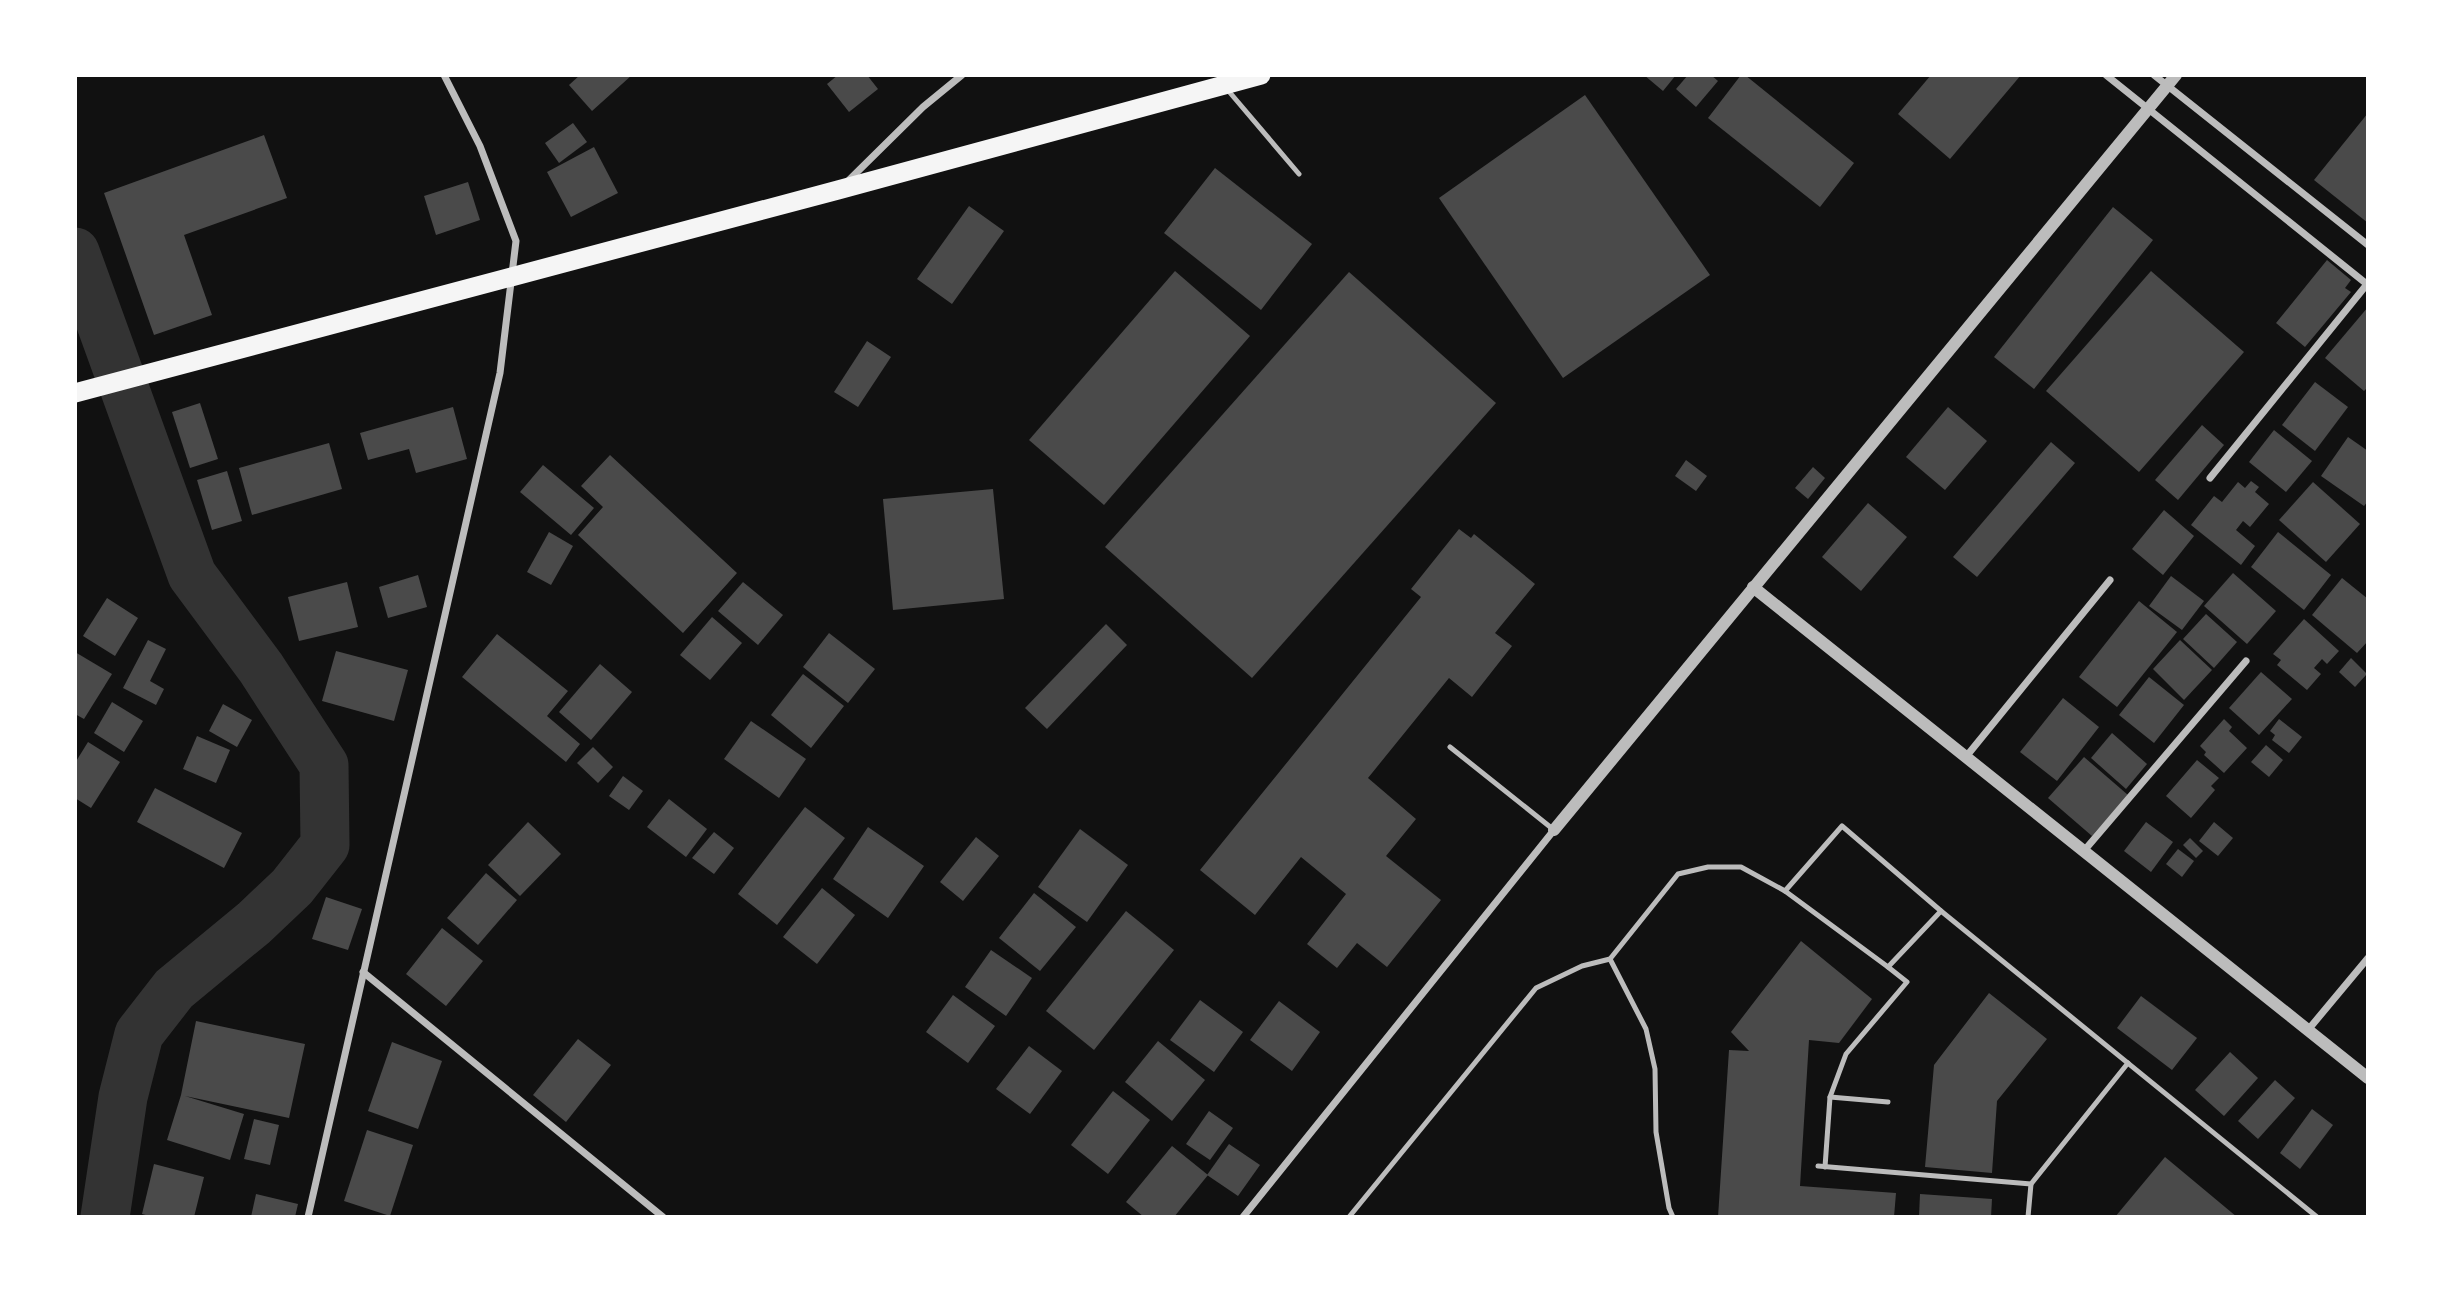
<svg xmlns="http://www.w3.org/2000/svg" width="2443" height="1292" font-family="Ubuntu,sans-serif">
<rect width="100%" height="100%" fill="#111"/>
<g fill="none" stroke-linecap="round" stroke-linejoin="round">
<path stroke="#333" stroke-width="49" d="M75,252l117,323 69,93 63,97 1,80 -33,42 -38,36 -80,66 -35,45 -16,63 -18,120"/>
</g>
<g fill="#4a4a4a">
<path d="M580,75h52l-40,36 -23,-26z"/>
<path d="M838,75h29l11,14 -29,23 -22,-28z"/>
<path d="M1644,75h32l-13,16z"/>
<path d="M1688,75h23l7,6 -22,26 -20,-18z"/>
<path d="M1741,75h4l109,88 -34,44 -112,-89z"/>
<path d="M1931,75h90l-71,84 -52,-45z"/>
<path d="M1585,95l125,180 -147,103 -124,-180z"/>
<path d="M2368,113v110l-54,-43z"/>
<path d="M573,123l14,19 -28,21 -14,-20z"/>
<path d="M264,135l23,63 -103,37 28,80 -58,20 -50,-142z"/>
<path d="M594,147l24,46 -47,24 -24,-45z"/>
<path d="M1215,168l97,76 -51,66 -97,-77z"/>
<path d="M468,182l12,38 -44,15 -12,-39z"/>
<path d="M969,206l35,25 -52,73 -35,-25z"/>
<path d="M2113,207l40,33 -119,149 -40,-32z"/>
<path d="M2327,260l24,20 -6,8 6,4 -46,55 -29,-24z"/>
<path d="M1175,271l75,65 -146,169 -75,-65z"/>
<path d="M2151,271l93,81 -105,120 -93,-81z"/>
<path d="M1349,272l147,131 -244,275 -147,-131z"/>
<path d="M2368,307v80l-4,4 -39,-33z"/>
<path d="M867,341l24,16 -33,50 -24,-15z"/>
<path d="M2315,382l33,25 -33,44 -33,-26z"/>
<path d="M200,403l18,56 -28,9 -18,-56z"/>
<path d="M453,407l14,52 -51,14 -7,-24 -41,11 -8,-27z"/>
<path d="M1948,407l39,34 -42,49 -39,-33z"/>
<path d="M2202,425l22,20 -46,55 -23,-20z"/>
<path d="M2274,430l38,31 -26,31 -37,-30z"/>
<path d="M2348,437l20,14v50l-4,5 -43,-30z"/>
<path d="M2051,442l24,21 -98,114 -24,-20z"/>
<path d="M329,443l13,46 -90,26 -13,-47z"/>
<path d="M610,455l127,118 -54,60 -105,-98 25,-28 -22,-21z"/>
<path d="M1686,460l21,16 -11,15 -21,-15z"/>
<path d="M543,465l51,43 -23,27 -51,-43z"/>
<path d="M1813,467l12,11 -17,21 -13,-11z"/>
<path d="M227,471l15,50 -30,9 -15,-50z"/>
<path d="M2251,481l8,6 -4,5 14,12 -19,23 -7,-6 -7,9 19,16 -14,19 -50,-40 23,-29 8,6 16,-20 7,6z"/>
<path d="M2313,482l47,42 -34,38 -47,-42z"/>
<path d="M993,489l11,110 -111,11 -10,-111z"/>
<path d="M1868,503l39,34 -46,54 -39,-34z"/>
<path d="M2164,510l30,26 -31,39 -31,-26z"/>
<path d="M1459,529l12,9 3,-4 61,50 -40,49 17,13 -40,51 -23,-19 -81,100 48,41 -30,37 55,44 -54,67 -30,-24 -20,25 -30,-24 39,-50 -45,-37 -46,58 -55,-45 221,-273 -10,-8z"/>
<path d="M549,532l24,14 -22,39 -24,-13z"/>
<path d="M2278,532l53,43 -27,35 -53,-43z"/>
<path d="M2233,573l43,38 -29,33 -43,-38z"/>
<path d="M418,575l9,32 -39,11 -9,-31z"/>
<path d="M2171,576l33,25 -22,29 -33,-24z"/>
<path d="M2342,578l26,21v42l-11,12 -45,-38z"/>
<path d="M347,582l11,45 -59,14 -11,-44z"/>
<path d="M743,582l40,33 -25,30 -40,-34z"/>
<path d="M107,598l31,20 -23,38 -32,-20z"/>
<path d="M2139,601l38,31 -60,75 -38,-30z"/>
<path d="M2206,614l31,28 -23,26 -31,-29z"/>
<path d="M712,617l30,26 -32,37 -30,-25z"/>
<path d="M2304,619l35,32 -12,13 -5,-5 -8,9 7,6 -14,16 -30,-25 4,-5 -8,-6z"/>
<path d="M1106,624l21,21 -80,84 -22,-21z"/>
<path d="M829,633l46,36 -27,34 -45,-36z"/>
<path d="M497,634l71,57 -21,25 33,28 -14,18 -104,-85z"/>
<path d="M148,640l18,9 -16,32 14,8 -8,16 -33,-17z"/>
<path d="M2180,640l32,30 -28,30 -31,-31z"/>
<path d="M336,651l72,19 -14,51 -72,-20z"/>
<path d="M75,652l37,22 -28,45 -9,-5z"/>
<path d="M2351,658l16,16 -12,13 -16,-15z"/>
<path d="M600,664l32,28 -41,48 -32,-28z"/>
<path d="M2261,672l31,27 -33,36 -30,-27z"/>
<path d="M803,674l41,32 -33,42 -40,-33z"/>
<path d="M2149,677l35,28 -30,38 -35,-28z"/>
<path d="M2063,698l36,29 -42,54 -37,-29z"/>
<path d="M112,702l31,19 -19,31 -30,-19z"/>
<path d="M223,704l29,16 -15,27 -28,-16z"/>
<path d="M2224,719l8,8 -3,4 18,17 -23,25 -20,-18 2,-3 -6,-6z"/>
<path d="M2279,719l23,18 -13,16 -17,-13 3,-5 -5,-4z"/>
<path d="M751,721l55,38 -27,39 -55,-39z"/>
<path d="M2112,733l35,31 -21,25 -35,-31z"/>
<path d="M197,736l33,14 -14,33 -33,-14z"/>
<path d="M88,742l32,20 -29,46 -16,-10v-35z"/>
<path d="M2266,745l17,15 -14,17 -18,-15z"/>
<path d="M593,747l20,20 -15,16 -21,-20z"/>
<path d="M2084,757l44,38 -36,41 -44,-38z"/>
<path d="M2197,760l22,18 -8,8 4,4 -24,28 -25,-22z"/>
<path d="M623,776l20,15 -14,19 -20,-14z"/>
<path d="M155,788l87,45 -18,35 -87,-46z"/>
<path d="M669,799l38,30 -21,28 -39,-30z"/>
<path d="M805,807l40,31 -68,87 -39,-31z"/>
<path d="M528,822l33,32 -41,42 -32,-31z"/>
<path d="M2146,822l27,20 -22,30 -27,-21z"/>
<path d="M2214,822l19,16 -15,18 -19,-15z"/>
<path d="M868,827l56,39 -36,52 -55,-39z"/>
<path d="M1080,829l48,36 -41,57 -49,-35z"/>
<path d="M714,832l20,16 -20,26 -22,-16z"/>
<path d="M976,837l23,19 -36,45 -23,-19z"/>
<path d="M2190,838l13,13 -7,7 -13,-13z"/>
<path d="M2178,849l16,12 -12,16 -16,-13z"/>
<path d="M486,873l31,27 -39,45 -31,-27z"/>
<path d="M822,888l33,27 -38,49 -34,-27z"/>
<path d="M1034,893l42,34 -36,44 -41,-33z"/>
<path d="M326,897l36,12 -14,41 -36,-11z"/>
<path d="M1126,911l48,39 -80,100 -48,-39z"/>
<path d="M442,928l41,33 -37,45 -40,-32z"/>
<path d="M1801,941l71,58 -33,44 -30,-3 -9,146 96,7 -2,24h-176l11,-167 20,1 -18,-19z"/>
<path d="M991,950l41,28 -26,38 -41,-29z"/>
<path d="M1989,993l58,46 -50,62 -5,72 -67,-6 9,-102z"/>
<path d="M953,995l42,31 -27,37 -42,-31z"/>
<path d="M2141,996l56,42 -25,32 -55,-42z"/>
<path d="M1200,1000l43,32 -29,40 -44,-32z"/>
<path d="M1279,1001l41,31 -28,39 -42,-31z"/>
<path d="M196,1021l109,23 -16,74 -104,-22 59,18 -14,46 -63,-20 14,-45z"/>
<path d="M578,1039l33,26 -45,57 -33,-27z"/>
<path d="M1158,1041l47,39 -33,41 -47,-39z"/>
<path d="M392,1042l50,19 -24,68 -50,-18z"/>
<path d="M1029,1046l33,25 -32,43 -34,-25z"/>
<path d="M2230,1052l28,26 -34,38 -29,-26z"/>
<path d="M2275,1080l20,18 -37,41 -20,-18z"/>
<path d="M1113,1091l37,29 -42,54 -37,-29z"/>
<path d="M2312,1109l21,16 -33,44 -20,-16z"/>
<path d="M1209,1111l24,17 -23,32 -24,-16z"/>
<path d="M254,1119l25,6 -9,40 -26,-6z"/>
<path d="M367,1130l46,15 -23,71 -46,-15z"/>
<path d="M1229,1144l31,21 -22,31 -31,-21z"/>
<path d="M1172,1146l36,29 -34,42h-30l-18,-15z"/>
<path d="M2165,1157l72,60h-122z"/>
<path d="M154,1164l50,13 -10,40h-41l-11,-3z"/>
<path d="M256,1194l42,10 -3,13h-44z"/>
<path d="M1920,1194l72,5 -1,18h-72z"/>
</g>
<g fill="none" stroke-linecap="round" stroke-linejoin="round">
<g stroke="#bcbcbc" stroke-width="5">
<path d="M1226,88l73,86"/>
<path d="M1450,747l104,83"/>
<path d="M1785,891l57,-65 99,85 376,306"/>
<path d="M1610,959l36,70 9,40 1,63 13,76 4,9"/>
<path d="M1830,1097l58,5"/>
<path d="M1818,1166l213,18"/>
<path d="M1825,1167l5,-70 16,-43 61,-72 -19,-15"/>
<path d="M1349,1217l187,-229 46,-22 28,-7 68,-85 30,-7h33l44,24 103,76 53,-56"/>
<path d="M2028,1217l3,-33 97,-121"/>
</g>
<g stroke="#bcbcbc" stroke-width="7">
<path d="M2106,75l262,210"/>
<path d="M2154,75l214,170"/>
<path d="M846,183l77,-76 39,-32"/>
<path d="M2210,478l158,-195"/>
<path d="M1965,758l145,-178"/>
<path d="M2083,852l163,-191"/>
<path d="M363,972l300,245"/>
<path d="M2308,1030l60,-72"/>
<path d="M308,1217l192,-844 16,-132 -36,-95 -36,-71"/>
<path d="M1243,1217l311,-387"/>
</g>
<g stroke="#bcbcbc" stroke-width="12">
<path d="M1753,587l615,491"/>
<path d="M1554,830l622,-755"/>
</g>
<path stroke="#f5f5f5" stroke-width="19" d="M75,393l763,-203 423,-115"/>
</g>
<rect width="2443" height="1292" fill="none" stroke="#ffffff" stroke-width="154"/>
</svg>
